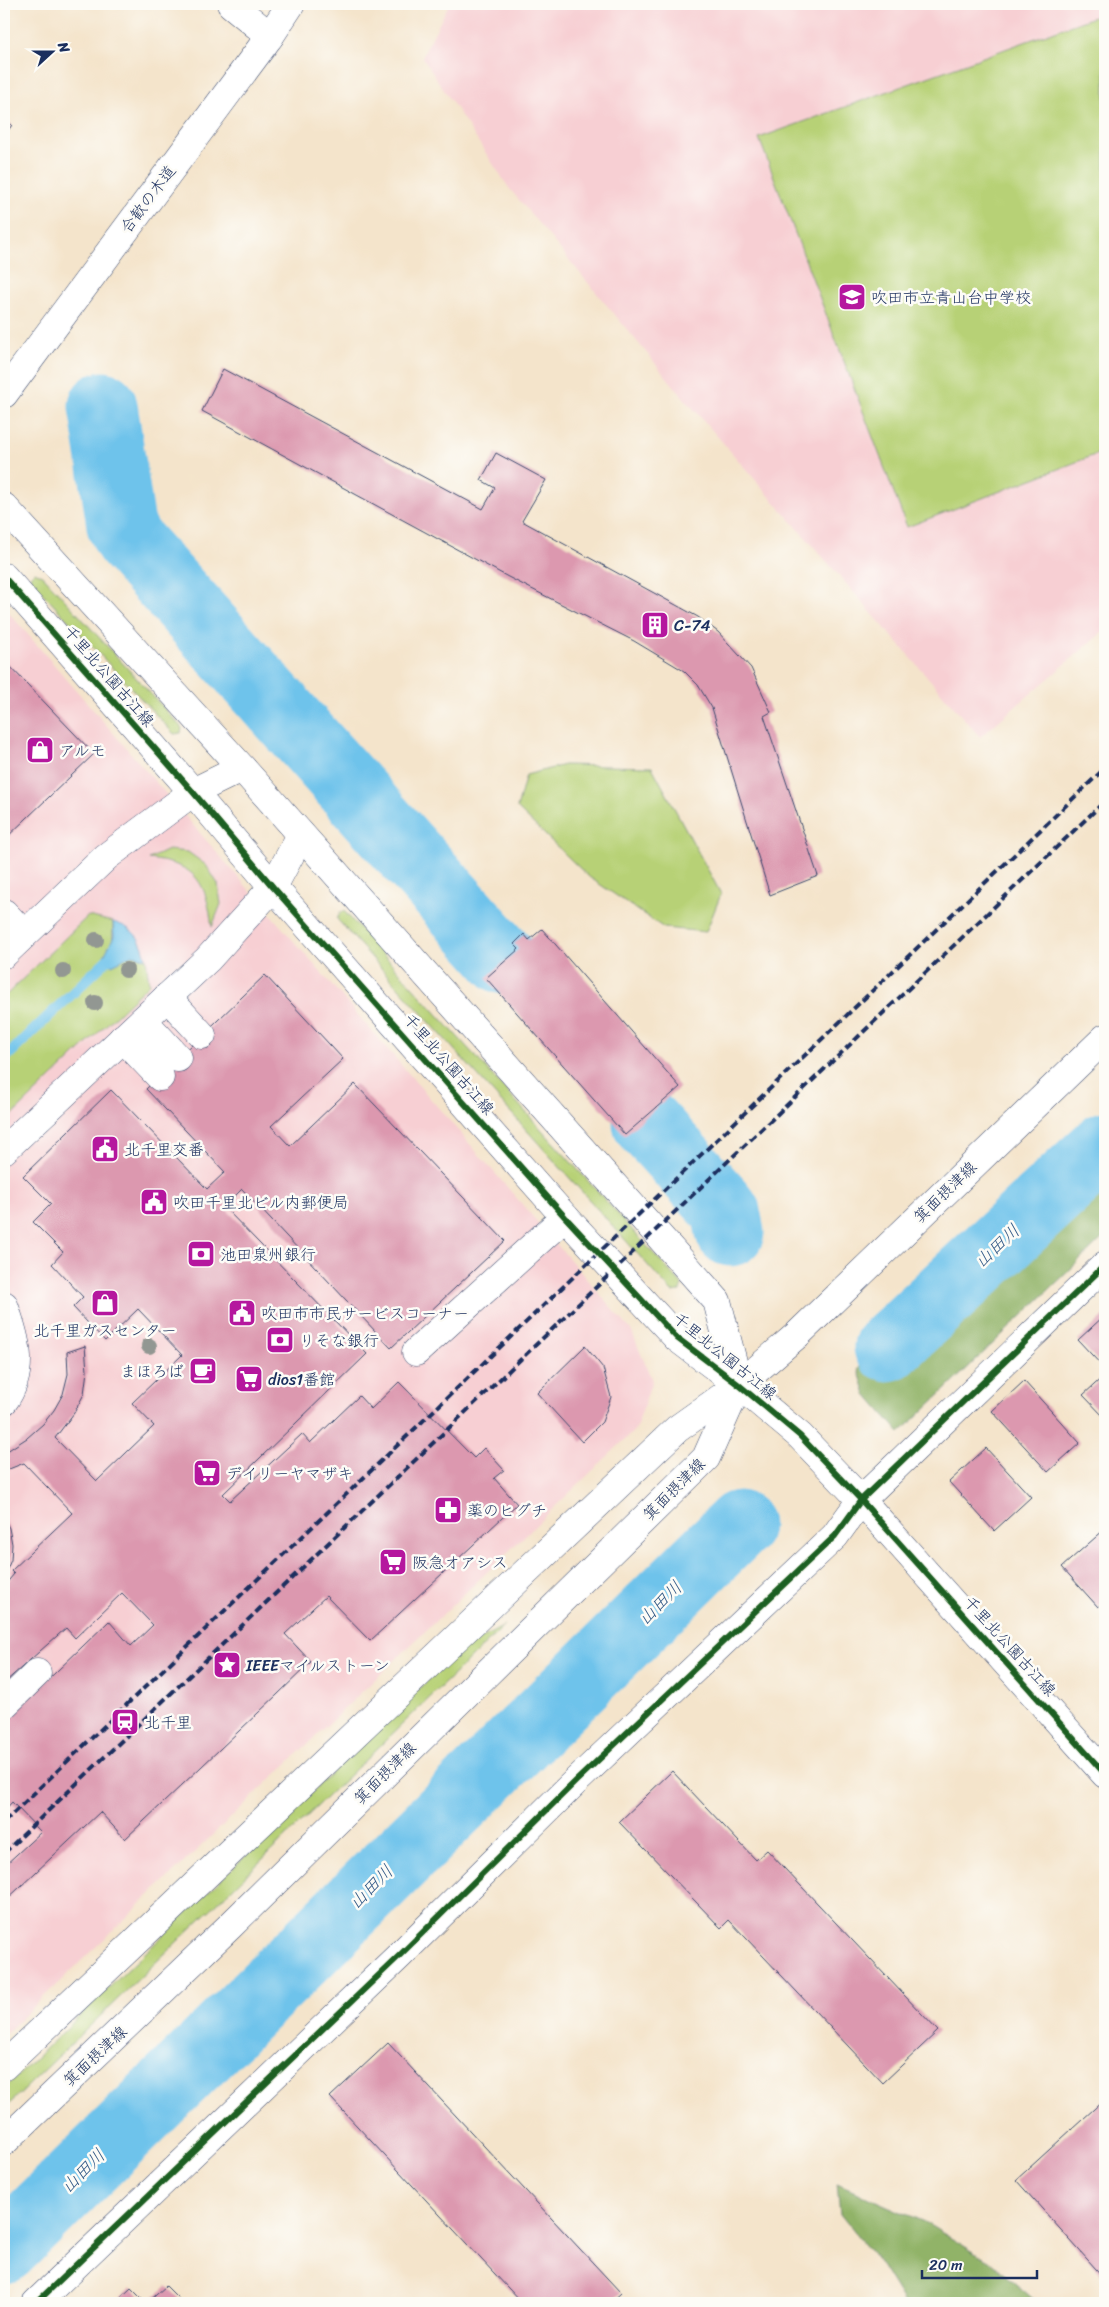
<svg xmlns="http://www.w3.org/2000/svg" width="1109" height="2307" font-family="Sriracha,'Klee One',sans-serif">
<rect width="100%" height="100%" fill="#fdfcf7"/>
<filter id="ink" filterUnits="userSpaceOnUse"><feTurbulence type="fractalNoise" baseFrequency=".02" numOctaves="2"/><feDisplacementMap in="SourceGraphic" scale="10" xChannelSelector="R" yChannelSelector="G"/><feConvolveMatrix kernelMatrix="1 2 1 2 8 2 1 2 1" color-interpolation-filters="sRGB"/></filter>
<filter id="wash" filterUnits="userSpaceOnUse"><feTurbulence type="fractalNoise" baseFrequency=".0096" numOctaves="4" result="noise"/><feDisplacementMap in="SourceGraphic" scale="20" xChannelSelector="R" yChannelSelector="G"/><feGaussianBlur stdDeviation="1.12" result="paint"/><feColorMatrix in="noise" values="0 0 0 0 0 0 0 0 0 0 0 0 0 0 0 0 0 1.4 0 .05"/><feComposite in="paint" operator="in"/></filter>
<g filter="url(#wash)">
<rect width="100%" height="100%" fill="#f4e4cb"/>
<g fill="#f7cfd3">
<path d="M449,4h656v626l-125,107 -290,-332 -181,-217 -87,-131z"/>
<path d="M4,607l627,723 21,50 -16,49 -632,606z"/>
</g>
<g fill="#b7d176" stroke="#69806a">
<path d="M1105,13v438l-198,76 -148,-389z"/>
<path d="M34,572l8,3 140,153 -1,5 -7,1 -140,-150 -4,-8z"/>
<path d="M564,765l88,2 69,127 -15,38 -42,-4 -75,-51 -72,-69 9,-33z"/>
<path d="M168,850l20,2 18,13 12,19 3,20 -9,23c-6,-46 -15,-62 -63,-68z"/>
<path d="M344,911l338,374 -2,6 -8,1 -335,-373 3,-6z"/>
<path d="M88,916l25,6 -1,42 20,-9 14,3 3,26 -145,139v-126z"/>
<path d="M504,1626l-500,483v-20l453,-437z"/>
</g>
<g fill="#91b367" stroke="#567162">
<path d="M1105,1158v78l-205,197 -34,-39 -8,-25 22,-22 11,11z"/>
<path d="M837,2184l87,38 65,39 49,42h-134l-24,-39 -40,-50z"/>
</g>
<path fill="#6ec3eb" stroke="#4479a4" d="M113,922c21,6 28,16 33,36l-14,-3 -20,10 -8,-9 10,-20z"/>
<g fill="none" stroke-linecap="round" stroke-linejoin="round">
<path stroke="#6ec3eb" stroke-width="11" d="M4,1059l103,-99"/>
<g stroke="#6ec3eb" stroke-width="69">
<path d="M103,406l18,119 7,15 376,420"/>
<path d="M647,1124l72,79 7,9 4,20"/>
<path d="M888,1347l217,-201"/>
<path d="M4,2249l735,-724"/>
</g>
</g>
<g id="blocks">
<g fill="#dc98af">
<path d="M4,119l8,6 -8,11z"/>
<path d="M223,369l260,140 12,-21 -14,-8 15,-27 50,27 -24,41 176,96 20,15 33,36 20,44 -7,4 54,160 -48,19 -58,-187 -14,-23 -14,-14 -50,-30 -126,-64 -306,-166z"/>
<path d="M4,660l90,94 -90,86z"/>
<path d="M542,929l138,158 -55,48 -139,-157 33,-29 -5,-5 10,-10 5,6z"/>
<path d="M265,975l78,84 -72,67 19,20 65,-62 150,157 -114,107 -149,-159 -18,18 143,147 -144,140 7,7 72,-67 8,9 49,-47 12,13 28,-27 75,76 10,-10 20,22 -10,8 23,26 -147,137 -44,-45 -41,38 26,28 -34,33 -152,144 -25,-27 -96,90v-36l37,-34 -29,-30 -8,9v-44l3,-3 -3,-42 105,-101 22,25 22,-21 -31,-32 -47,45 -9,-10 -62,55v-97l10,-12 -3,-3 61,-58 -48,-50 -20,8v-18l23,-15 16,-14 11,-14 9,-16 5,-20 -1,-22 18,-6 2,25 -3,23 -10,19 -19,25 42,43 57,-55 -22,-23 50,-48 -44,-46 -33,32 -32,-34 10,-10 -31,-33 11,-12 -30,-30 18,-18 -28,-28 88,-86 96,99 18,-17 -79,-83z"/>
<path d="M1105,1315v54l-27,-29z"/>
<path d="M585,1346l18,22 8,29 -9,25 -20,20 -45,-49z"/>
<path d="M1105,1375v43l-22,-23z"/>
<path d="M1024,1381l56,62 -32,29 -56,-61z"/>
<path d="M986,1448l45,49 -37,34 -45,-49z"/>
<path d="M4,1519l5,9 3,16 -1,16 -7,16z"/>
<path d="M1105,1529v72l-7,6 -36,-40z"/>
<path d="M672,1771l84,89 11,-10 171,181 -55,52 -154,-163 -8,8 -102,-106z"/>
<path d="M388,2043l233,250 -11,10h-88l-192,-206z"/>
<path d="M1105,2099v180l-89,-99z"/>
<path d="M166,2286l13,13 -5,4h-27z"/>
<path d="M131,2288l15,15h-31z"/>
</g>
</g>
</g>
<g filter="url(#ink)">
<use href="#blocks" fill-opacity="0" stroke="#3c4a6e" stroke-width="1"/>
<g fill="none" stroke-linecap="round" stroke-linejoin="round">
<defs>
<g id="minor">
<path d="M231,4l39,32"/>
<path d="M4,394l266,-358 21,-32"/>
<path d="M4,507l238,261 475,533 22,84"/>
<path d="M4,577l189,215 80,95 292,330 112,121 62,47 61,51 61,64 244,274"/>
<path d="M4,913l20,21"/>
<path d="M4,954l102,-97 87,-65 49,-24"/>
<path d="M167,997l35,38"/>
<path d="M143,1020l35,38"/>
<path d="M123,1038l37,39"/>
<path d="M4,1150l204,-191 65,-72 28,-52"/>
<path d="M4,1305c12,33 22,65 0,96"/>
<path d="M416,1352l149,-135"/>
<path d="M4,1705l33,-32"/>
<path d="M36,2303l364,-348 176,-174 259,-245 26,-36 244,-235"/>
</g>
<g id="major">
<path d="M4,2066l673,-637 62,-44 58,-50 308,-297"/>
<path d="M4,2142l226,-216 476,-468 32,-72"/>
</g>
</defs>
<use href="#minor" stroke="#3c4a6e" stroke-width="29"/>
<use href="#major" stroke="#3c4a6e" stroke-width="29"/>
<use href="#minor" stroke="#fff" stroke-width="28"/>
<use href="#major" stroke="#fff" stroke-width="28"/>
<g stroke="#1b2f5e" stroke-width="4" stroke-dasharray="8 4" stroke-linecap="butt">
<path d="M4,1822l1101,-1054"/>
<path d="M4,1853l1101,-1052"/>
</g>
<defs>
<g id="cycleway">
<path d="M4,577l189,215 80,95 292,330 112,121 62,47 61,51 61,64 244,274"/>
<path d="M36,2303l364,-348 176,-174 259,-245 26,-36 244,-235"/>
</g>
</defs>
<use href="#cycleway" stroke="#fdfcf7" stroke-width="9"/>
<use href="#cycleway" stroke="#1b5e20" stroke-width="6"/>
</g>
<g fill="#929792">
<circle cx="96" cy="940" r="8"/>
<circle cx="126" cy="970" r="8"/>
<circle cx="63" cy="971" r="8"/>
<circle cx="95" cy="1003" r="8"/>
<circle cx="149" cy="1346" r="8"/>
</g>
</g>
<defs>
<symbol id="school-square" viewBox="-11 -11 22 22"><rect x="-9" y="-9" width="18" height="18" rx="4" fill="#b5179e" stroke="#fdfcf7"/><path d="M0-5L7-2L0 1L-7-2ZM-4 1L0 2.5L4 1V4Q0 6-4 4Z" fill="#fff"/></symbol>
<symbol id="building-square" viewBox="-11 -11 22 22"><rect x="-9" y="-9" width="18" height="18" rx="4" fill="#b5179e" stroke="#fdfcf7"/><path d="M-4-6H4V6H1V3H-1V6H-4ZM-2.5-4.3h1.7v1.8h-1.7ZM.8-4.3h1.7v1.8H.8ZM-2.5-1h1.7V.8h-1.7ZM.8-1h1.7V.8H.8Z" fill="#fff"/></symbol>
<symbol id="shop-square" viewBox="-11 -11 22 22"><rect x="-9" y="-9" width="18" height="18" rx="4" fill="#b5179e" stroke="#fdfcf7"/><path d="M-5-2.5h2.3a2.7 3.5 0 0 1 5.4 0H5L5.5 6h-11ZM-1.5-2.5h3a1.5 2.3 0 0 0-3 0Z" fill="#fff"/></symbol>
<symbol id="civic-square" viewBox="-11 -11 22 22"><rect x="-9" y="-9" width="18" height="18" rx="4" fill="#b5179e" stroke="#fdfcf7"/><path d="M-.6-6.5H3V-4.5H.6V-3L4-1V1h2V6H-6V1h2V-1L-.6-3ZM-1.2 2.5V6h2.4V2.5Z" fill="#fff"/></symbol>
<symbol id="bank-square" viewBox="-11 -11 22 22"><rect x="-9" y="-9" width="18" height="18" rx="4" fill="#b5179e" stroke="#fdfcf7"/><path d="M-6-4H6V4H-6ZM0-2.3a2.3 2.3 0 1 0 0 4.6a2.3 2.3 0 1 0 0-4.6Z" fill="#fff"/></symbol>
<symbol id="cafe-square" viewBox="-11 -11 22 22"><rect x="-9" y="-9" width="18" height="18" rx="4" fill="#b5179e" stroke="#fdfcf7"/><path d="M-5.5-4.5H6V0H3Q3 3.5 0 3.5H-2.5Q-5.5 3.5-5.5 0ZM3-3.2v2h1.7v-2ZM-6 4.5H4V6H-6Z" fill="#fff"/></symbol>
<symbol id="supermarket-square" viewBox="-11 -11 22 22"><rect x="-9" y="-9" width="18" height="18" rx="4" fill="#b5179e" stroke="#fdfcf7"/><path d="M-6-5.5h2.5l.6 2H6L4.5 2H-2.5L-4.4-4H-6ZM-1.5 3.2a1.3 1.3 0 1 0 .1 0ZM3 3.2a1.3 1.3 0 1 0 .1 0Z" fill="#fff"/></symbol>
<symbol id="pharmacy-square" viewBox="-11 -11 22 22"><rect x="-9" y="-9" width="18" height="18" rx="4" fill="#b5179e" stroke="#fdfcf7"/><path d="M-2-6h4v4h4v4h-4v4h-4v-4h-4v-4h4Z" fill="#fff"/></symbol>
<symbol id="sight-square" viewBox="-11 -11 22 22"><rect x="-9" y="-9" width="18" height="18" rx="4" fill="#b5179e" stroke="#fdfcf7"/><path d="M0-6L1.8-2.2L6-1.7L2.9 1.2L3.7 5.4L0 3.3L-3.7 5.4L-2.9 1.2L-6-1.7L-1.8-2.2Z" fill="#fff"/></symbol>
<symbol id="station-square" viewBox="-11 -11 22 22"><rect x="-9" y="-9" width="18" height="18" rx="4" fill="#b5179e" stroke="#fdfcf7"/><path d="M-3-6H3Q5-6 5-4V2Q5 4 3 4L4.5 6H3L1.5 4h-3L-3 6H-4.5L-3 4Q-5 4-5 2V-4Q-5-6-3-6ZM-3.5-4v3h7v-3ZM-3.5 1v1.5H-2V1ZM2 1v1.5H3.5V1Z" fill="#fff"/></symbol>
</defs>
<g fill-rule="evenodd">
<use href="#school-square" x="836" y="281" width="32" height="32"/>
<use href="#building-square" x="639" y="609" width="32" height="32"/>
<use href="#shop-square" x="24" y="734" width="32" height="32"/>
<use href="#civic-square" x="89" y="1133" width="32" height="32"/>
<use href="#civic-square" x="138" y="1186" width="32" height="32"/>
<use href="#bank-square" x="185" y="1238" width="32" height="32"/>
<use href="#shop-square" x="89" y="1287" width="32" height="32"/>
<use href="#civic-square" x="226" y="1297" width="32" height="32"/>
<use href="#bank-square" x="264" y="1324" width="32" height="32"/>
<use href="#cafe-square" x="187" y="1355" width="32" height="32"/>
<use href="#supermarket-square" x="233" y="1363" width="32" height="32"/>
<use href="#supermarket-square" x="191" y="1457" width="32" height="32"/>
<use href="#pharmacy-square" x="432" y="1494" width="32" height="32"/>
<use href="#supermarket-square" x="377" y="1546" width="32" height="32"/>
<use href="#sight-square" x="211" y="1649" width="32" height="32"/>
<use href="#station-square" x="109" y="1706" width="32" height="32"/>
</g>
<g text-anchor="middle" dominant-baseline="central" stroke-width="5" stroke-linejoin="round" paint-order="stroke">
<g font-size="16" fill="#1b2f5e" stroke="#fdfcf7">
<text transform="translate(148 199) rotate(-53)">合歓の木道</text>
<text transform="translate(109 676) rotate(49)">千里北公園古江線</text>
<text transform="translate(449 1064) rotate(49)">千里北公園古江線</text>
<text transform="translate(945 1192) rotate(-44)">箕面摂津線</text>
<text transform="translate(725 1356) rotate(39)">千里北公園古江線</text>
<text transform="translate(674 1489) rotate(-45)">箕面摂津線</text>
<text transform="translate(1010 1646) rotate(48)">千里北公園古江線</text>
<text transform="translate(385 1773) rotate(-45)">箕面摂津線</text>
<text transform="translate(95 2056) rotate(-43)">箕面摂津線</text>
</g>
<g font-size="16" fill="#1b2f5e" stroke="#fdfcf7" text-anchor="start">
<text x="871" y="297">吹田市立青山台中学校</text>
<text x="674" y="625">C-74</text>
<text x="59" y="750">アルモ</text>
<text x="124" y="1149">北千里交番</text>
<text x="173" y="1202">吹田千里北ビル内郵便局</text>
<text x="220" y="1254">池田泉州銀行</text>
<text x="261" y="1313">吹田市市民サービスコーナー</text>
<text x="105" y="1330" text-anchor="middle">北千里ガスセンター</text>
<text x="299" y="1340">りそな銀行</text>
<text x="184" y="1371" text-anchor="end">まほろば</text>
<text x="268" y="1379">dios1番館</text>
<text x="226" y="1473">デイリーヤマザキ</text>
<text x="467" y="1510">薬のヒグチ</text>
<text x="412" y="1562">阪急オアシス</text>
<text x="246" y="1665">IEEEマイルストーン</text>
<text x="144" y="1722">北千里</text>
</g>
<g font-size="18" font-style="italic" fill="#345b88" stroke="#fdfcf7">
<text transform="translate(997 1246) rotate(-43)">山田川</text>
<text transform="translate(660 1603) rotate(-45)">山田川</text>
<text transform="translate(371 1887) rotate(-45)">山田川</text>
<text transform="translate(83 2171) rotate(-45)">山田川</text>
</g>
</g>
<rect width="1109" height="2307" fill="none" stroke="#fdfcf7" stroke-width="20"/>
<g transform="translate(52 52) rotate(69)" stroke="#fdfcf7" stroke-width="4" paint-order="stroke">
<path d="M0-4L9 19L0 12L-9 19Z" fill="#1b2f5e"/>
<text y="-8" font-size="14" font-weight="bold" text-anchor="middle" fill="#1b2f5e">N</text>
</g>
<path d="M922 2270v8h115v-8" fill="none" stroke="#1b2f5e" stroke-width="2.5"/>
<text x="929" y="2270" font-size="15" fill="#1b2f5e" stroke="#fdfcf7" stroke-width="4" paint-order="stroke">20 m</text>
</svg>
